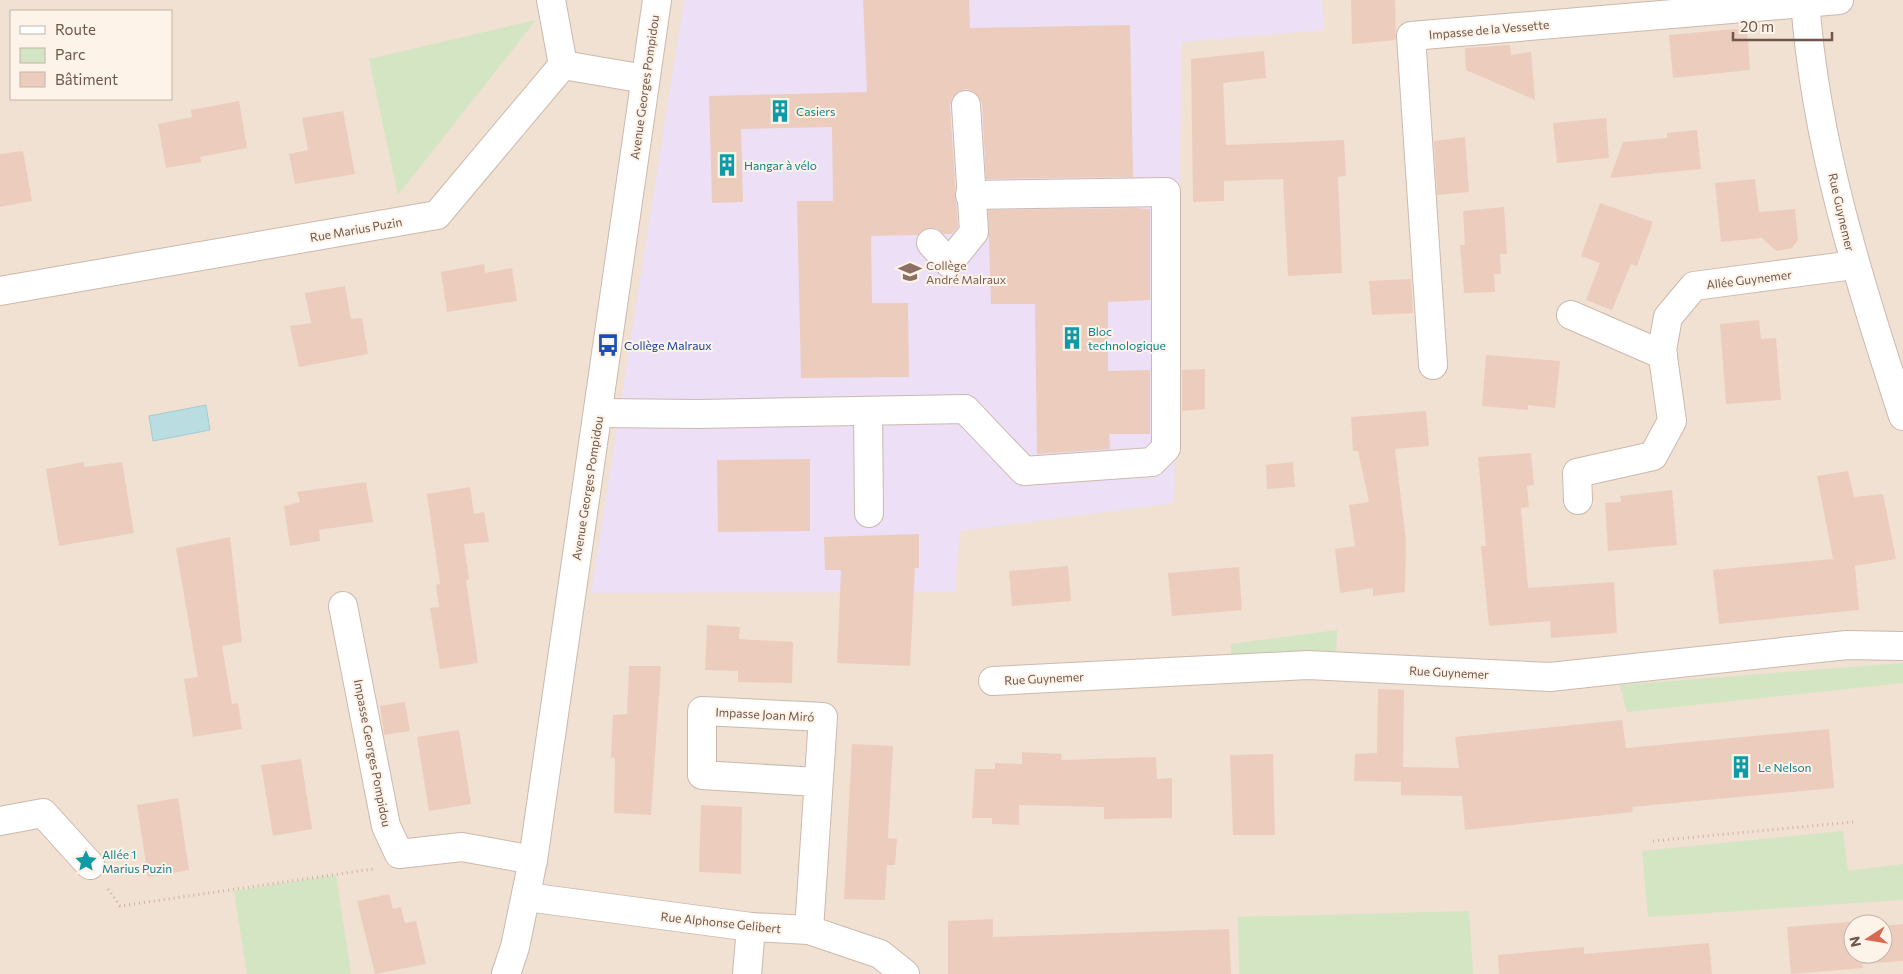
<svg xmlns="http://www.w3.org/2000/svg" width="1903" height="974" font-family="Commissioner,sans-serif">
<rect width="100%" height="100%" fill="#faefe2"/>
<path fill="#f0e1d2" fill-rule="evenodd" d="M0,0h1903v974h-1903zM11,11h160v88h-160zM1853,924h30v30h-30z"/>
<path fill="#ecdff6" d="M684,0h638l2,30 -142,12 -8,461 -214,28 -5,61 -364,1z"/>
<g fill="#d3e5c3">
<path d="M536,20l-138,175 -29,-136z"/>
<path d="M1337,630l-1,22 -105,3v-11z"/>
<path d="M1903,663v20l-276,29 -7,-27z"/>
<path d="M1843,831l5,40 55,-7v36l-255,17 -6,-66z"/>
<path d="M336,875l15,99h-104l-13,-83z"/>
<path d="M1469,911l4,63h-234l-1,-57z"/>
</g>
<path fill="#b9dde1" stroke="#a0cdd2" d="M206,405l4,25 -57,11 -4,-25z"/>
<g fill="#eccdbd">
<path d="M863,0h106l1,28 160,-3 3,152 -147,2 -4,-75 -3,-7 -6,-6 -7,-2 -8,3 -6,6 -2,8 8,121 -6,7h-8l-8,-6h-8l-10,7 -47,1 1,67h36l1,74 -108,1 -4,-177h36l-1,-74 -91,2 2,73 -31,1 -3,-107 158,-4z"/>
<path d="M1351,0h44l1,40 -44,4z"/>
<path d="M1734,29h13l3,41 -77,8 -4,-43z"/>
<path d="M1510,45l1,10 20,-3 4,48 -69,-30 -1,-22z"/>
<path d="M1264,51l2,27 -43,5 3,62 118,-5 2,36 -8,1 4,96 -54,3 -5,-97 -59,2v20l-31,1 -2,-143z"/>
<path d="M239,101l8,47 -47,9 1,5 -35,6 -8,-44 34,-7 -1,-7z"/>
<path d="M343,111l12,63 -60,10 -6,-30 19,-4 -6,-32z"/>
<path d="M1606,118l3,40 -52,5 -4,-40z"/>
<path d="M1697,130l4,39 -91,9 13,-36 44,-4v-5z"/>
<path d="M1465,137l4,55 -32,3 -3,-54z"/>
<path d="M23,151l9,50 -32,6v-53z"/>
<path d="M1755,179l4,33 36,-3 3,31 -6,8 -16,3 -14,-13 -41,4 -6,-59z"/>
<path d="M1600,203l53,19 -16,44 -6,-2 -19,46 -26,-10 14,-37 -19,-7z"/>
<path d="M1504,207l3,47h-7l1,20h-7l1,18 -31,1 -4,-48h5l-2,-34z"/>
<path d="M1134,208l16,1v91l-42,2v69l42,-1v64h-41l1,15 -73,5 -2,-150h-44l-3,-94z"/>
<path d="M484,264l1,9 27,-5 5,33 -70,11 -6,-40z"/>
<path d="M1411,279l2,34 -41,2 -3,-34z"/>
<path d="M345,286l6,33 11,-1 6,36 -69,13 -9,-41 21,-3 -6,-30z"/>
<path d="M1759,320l2,19 15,-1 5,62 -55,4 -6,-80z"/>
<path d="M1486,355l74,6 -5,47 -27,-3v5l-46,-4z"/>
<path d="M1205,369v40l-23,2v-41z"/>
<path d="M1426,411l3,35 -34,3 11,92 -1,51 -32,4v-8l-33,5 -5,-44 20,-3 -6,-41 20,-3 -11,-51h-5l-2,-34z"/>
<path d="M1531,453l3,32 -7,1 2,21 -8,1 7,80 86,-6 3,51 -66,5 -1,-17 -61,5 -8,-80h5l-8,-89z"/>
<path d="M810,459v72l-92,1 -1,-72z"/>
<path d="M84,462v5l38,-5 12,71 -75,13 -13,-77z"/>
<path d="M1293,462l2,25 -28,2 -1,-24z"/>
<path d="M1848,471l6,26 29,-3 13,65 -41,7 4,44 -140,14 -6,-54 120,-11 -16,-83z"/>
<path d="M366,482l7,40 -54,8 1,11 -30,5 -6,-40 16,-4 -3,-10z"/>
<path d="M470,487l4,27 10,-2 5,30 -25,2 5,35 -3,1 12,83 -38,6 -10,-61 9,-1 -3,-22 4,-1 -13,-90z"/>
<path d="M1672,490l5,55 -69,6 -3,-48 16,-1 -1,-6z"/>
<path d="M919,534v34h-4l-5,98 -73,-3 4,-93h-16l-1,-33z"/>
<path d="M230,537l12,105 -20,4 10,58 6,-1 4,26 -49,8 -9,-58 14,-2 -22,-129z"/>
<path d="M1068,566l3,35 -59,5 -3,-35z"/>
<path d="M1239,567l3,43 -70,6 -4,-43z"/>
<path d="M707,625l33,2 -1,12 54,3 -1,41 -54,-1v-11l-33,-1z"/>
<path d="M629,666h32l-10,149 -37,-2 1,-55h-4l2,-43 14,-1z"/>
<path d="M1378,689l26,1 -1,77 56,1 -4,-31 167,-17 4,28 203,-19 5,59 -202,19 1,5 -168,18 -3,-34 -61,-1v-13l-47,-1 1,-27 22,-1z"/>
<path d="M405,702l5,29 -26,4 -4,-29z"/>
<path d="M459,730l12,74 -42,7 -12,-74z"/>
<path d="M852,744l41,2 -5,92 9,1 -2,26h-8l-2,35 -41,-1z"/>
<path d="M1022,752l40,2 -1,6 95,-3 1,22 15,-1v40l-68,1v-12l-85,-2v20l-27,-1v-6h-20l3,-49h20v-6l27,1z"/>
<path d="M1273,754l2,81h-42l-3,-80z"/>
<path d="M301,759l11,70 -39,7 -12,-71z"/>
<path d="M178,798l11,72 -41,7 -11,-72z"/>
<path d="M701,805l41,2 -1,67 -42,-2z"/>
<path d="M389,894l4,15 8,-2 4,16 11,-2 10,43 -51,10 -18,-73z"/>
<path d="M993,919v18l236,-8 2,45h-283v-53z"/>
<path d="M1859,921v3h-6v30h30v-28l20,-2v37l-41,3 1,4 -72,6 -4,-47z"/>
<path d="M1709,943l3,31h-213l-1,-19 86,-8v7z"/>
</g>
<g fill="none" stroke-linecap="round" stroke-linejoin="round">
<defs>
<g id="minor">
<path d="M551,0l12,65"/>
<path d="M1805,0c10,144 54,280 98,416"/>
<path d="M931,243l18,20 25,-31 -8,-127"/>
<path d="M0,291l437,-76 126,-150 82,14"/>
<path d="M1571,315l92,40"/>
<path d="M1433,365l-22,-329 428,-36"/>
<path d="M868,411l1,102"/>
<path d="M599,413l100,1 266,-5 59,62 128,-9 14,-14v-256l-196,3"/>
<path d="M1578,500l-1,-27 76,-17 19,-35 -10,-71 6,-33 26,-31 160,-21"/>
<path d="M343,606l43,220 13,28 63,-7 71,13"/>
<path d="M993,681l315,-16 242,12 297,-32 56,1"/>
<path d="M0,821l43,-8 47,52"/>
<path d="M527,897l224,30 58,3 71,24 25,20"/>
<path d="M809,930l14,-213 -121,-6v64l115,7"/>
<path d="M506,974l9,-27 18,-87 124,-860"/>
<path d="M747,974l4,-47"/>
</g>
</defs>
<use href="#minor" stroke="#ccb9ad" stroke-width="30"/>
<g stroke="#d1b0a0" stroke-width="3" stroke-dasharray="1 4" stroke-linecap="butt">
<path d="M1653,841l200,-19"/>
<path d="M108,889l12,17 253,-37"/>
</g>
<use href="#minor" stroke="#fff" stroke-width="28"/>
</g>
<defs>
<symbol id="building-bare" viewBox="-9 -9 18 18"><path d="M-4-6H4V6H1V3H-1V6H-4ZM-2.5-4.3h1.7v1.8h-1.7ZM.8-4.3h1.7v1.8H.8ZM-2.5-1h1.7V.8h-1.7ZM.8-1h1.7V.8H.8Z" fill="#0f9aa8" stroke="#fdf3e8" stroke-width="2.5" paint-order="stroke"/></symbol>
<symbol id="school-bare" viewBox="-9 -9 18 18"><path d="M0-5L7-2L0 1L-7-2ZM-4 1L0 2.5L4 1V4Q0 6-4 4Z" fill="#8d6e63" stroke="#fdf3e8" stroke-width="2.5" paint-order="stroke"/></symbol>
<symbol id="bus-bare" viewBox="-9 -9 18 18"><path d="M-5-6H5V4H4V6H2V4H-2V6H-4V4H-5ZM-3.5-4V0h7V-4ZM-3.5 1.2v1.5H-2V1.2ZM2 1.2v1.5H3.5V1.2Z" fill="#1a4fb4" stroke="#fdf3e8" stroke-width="2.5" paint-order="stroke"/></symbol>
<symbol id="sight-bare" viewBox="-9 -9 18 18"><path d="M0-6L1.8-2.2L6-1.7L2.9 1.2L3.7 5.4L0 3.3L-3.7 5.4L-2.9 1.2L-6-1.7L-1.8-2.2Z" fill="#0f9aa8" stroke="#fdf3e8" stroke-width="2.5" paint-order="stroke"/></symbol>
</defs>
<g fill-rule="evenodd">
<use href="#building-bare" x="764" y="95" width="32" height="32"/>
<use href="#building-bare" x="711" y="149" width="32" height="32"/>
<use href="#school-bare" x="894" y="256" width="32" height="32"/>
<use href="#building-bare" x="1056" y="322" width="32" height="32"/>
<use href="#bus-bare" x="592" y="329" width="32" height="32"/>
<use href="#building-bare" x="1725" y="751" width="32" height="32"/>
<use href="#sight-bare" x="70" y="845" width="32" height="32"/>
</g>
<g text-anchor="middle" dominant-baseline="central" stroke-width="4" stroke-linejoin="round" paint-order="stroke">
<g font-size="12" fill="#6f564b" stroke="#fdf3e8">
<text transform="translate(1489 29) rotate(-5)">Impasse de la Vessette</text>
<text transform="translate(644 87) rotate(-82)">Avenue Georges Pompidou</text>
<text transform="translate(1842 212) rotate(77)">Rue Guynemer</text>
<text transform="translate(356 229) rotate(-10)">Rue Marius Puzin</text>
<text transform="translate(1749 279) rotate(-7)">Allée Guynemer</text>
<text transform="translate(587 488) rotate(-81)">Avenue Georges Pompidou</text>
<text transform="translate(1449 672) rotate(3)">Rue Guynemer</text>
<text transform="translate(1044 678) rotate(-3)">Rue Guynemer</text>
<text transform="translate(765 714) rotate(3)">Impasse Joan Miró</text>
<text transform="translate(373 753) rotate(79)">Impasse Georges Pompidou</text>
<text transform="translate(721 922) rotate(6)">Rue Alphonse Gelibert</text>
</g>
<g font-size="12" fill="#0d838f" stroke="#fdf3e8" text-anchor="start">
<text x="796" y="111">Casiers</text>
<text x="744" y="165">Hangar à vélo</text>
<text x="1088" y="331">Bloc<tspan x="1088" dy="14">technologique</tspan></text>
<text x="1758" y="767">Le Nelson</text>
<text x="102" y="854">Allée 1<tspan x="102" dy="14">Marius Puzin</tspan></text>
</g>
<g font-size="12" fill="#785e54" stroke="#fdf3e8" text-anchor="start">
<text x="926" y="265">Collège<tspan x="926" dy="14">André Malraux</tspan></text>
</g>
<g font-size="12" fill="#164399" stroke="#fdf3e8" text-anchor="start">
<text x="624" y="345">Collège Malraux</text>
</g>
</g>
<rect x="10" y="10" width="162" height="90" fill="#fdf3e8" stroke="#c4b4a9"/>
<rect x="20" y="26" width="25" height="8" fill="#ffffff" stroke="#c4b4a9"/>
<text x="55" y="35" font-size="15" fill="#6f564b">Route</text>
<rect x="20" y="48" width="25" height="15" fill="#d3e5c3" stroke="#c4b4a9"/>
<text x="55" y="60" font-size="15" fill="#6f564b">Parc</text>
<rect x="20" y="72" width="25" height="15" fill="#eccdbd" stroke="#c4b4a9"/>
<text x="55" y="85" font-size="15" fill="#6f564b">Bâtiment</text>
<g transform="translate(1868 939) rotate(258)"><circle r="24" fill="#fdf3e8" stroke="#c4b4a9"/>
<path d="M0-4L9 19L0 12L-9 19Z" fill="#d96852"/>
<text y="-8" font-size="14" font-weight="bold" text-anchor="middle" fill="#6f564b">N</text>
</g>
<path d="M1733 32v8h99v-8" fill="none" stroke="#6f564b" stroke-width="2.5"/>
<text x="1740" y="32" font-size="15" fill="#6f564b" stroke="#fdf3e8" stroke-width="4" paint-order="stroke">20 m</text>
</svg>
